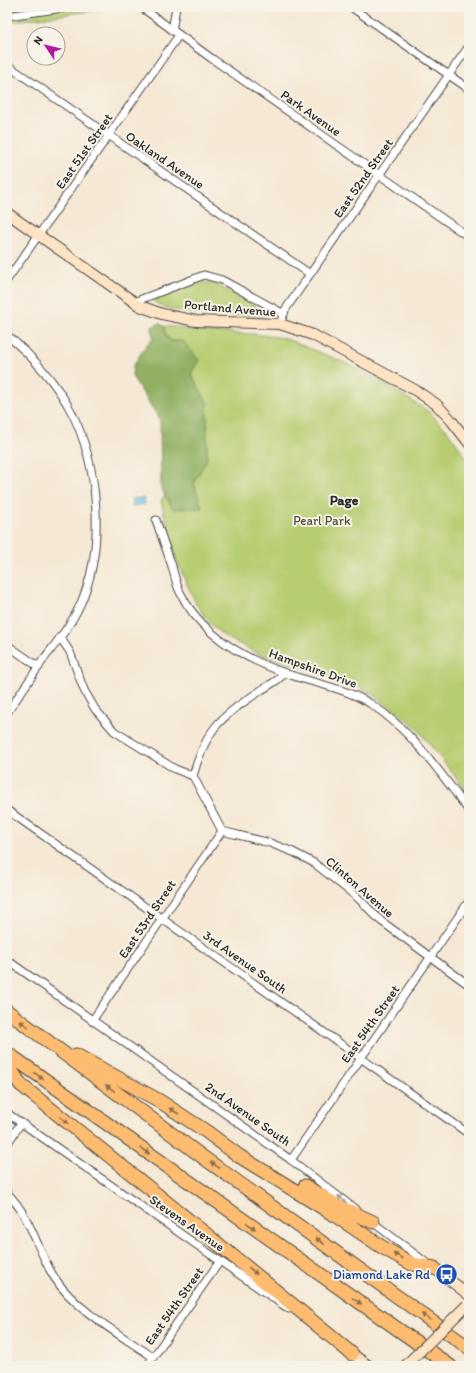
<svg xmlns="http://www.w3.org/2000/svg" width="476" height="1373" font-family="Itim,sans-serif">
<rect width="100%" height="100%" fill="#f7f3e8"/>
<filter id="ink" filterUnits="userSpaceOnUse"><feTurbulence type="fractalNoise" baseFrequency=".025" numOctaves="2"/><feDisplacementMap in="SourceGraphic" scale="8" xChannelSelector="R" yChannelSelector="G"/><feConvolveMatrix kernelMatrix="1 2 1 2 8 2 1 2 1" color-interpolation-filters="sRGB"/></filter>
<filter id="wash" filterUnits="userSpaceOnUse"><feTurbulence type="fractalNoise" baseFrequency=".012" numOctaves="4" result="noise"/><feDisplacementMap in="SourceGraphic" scale="16" xChannelSelector="R" yChannelSelector="G"/><feGaussianBlur stdDeviation="0.9" result="paint"/><feColorMatrix in="noise" values="0 0 0 0 0 0 0 0 0 0 0 0 0 0 0 0 0 1.4 0 .05"/><feComposite in="paint" operator="in"/></filter>
<g filter="url(#wash)">
<rect width="100%" height="100%" fill="#f5e8d4"/>
<g fill="#b7cd71" stroke="#717c4e">
<path d="M7,7h148l-40,1 -108,14z"/>
<path d="M201,282l14,2 51,28 2,3 -4,2c-24,-2 -92,-1 -109,-15v-2l5,-3z"/>
<path d="M165,326l42,6 46,2 31,4 62,25 40,21 43,28 17,17 23,32v333l-54,-68 -42,-32 -23,-11 -91,-29 -35,-18 -14,-12 -14,-20 -22,-49 -13,-54 47,-75 -76,-50z"/>
</g>
<path fill="#91b063" stroke="#5e6e47" d="M159,323l5,3 2,9 5,6h12l16,19 -8,14 16,28v57l-13,24 8,25 -29,1 -12,-21 -1,-68 -28,-44 1,-10 14,-22 6,-5 -1,-12z"/>
<path fill="#68c4e6" stroke="#4a7888" d="M144,498l1,6 -13,2 -1,-7z"/>
</g>
<g filter="url(#ink)">
<g fill="none" stroke-linecap="round" stroke-linejoin="round">
<defs>
<g id="street">
<path d="M141,7l70,51 258,179"/>
<path d="M351,7l118,82"/>
<path d="M7,16l64,-9"/>
<path d="M172,31l4,-24"/>
<path d="M7,65l303,209"/>
<path d="M7,280l172,-245"/>
<path d="M134,302l70,-27 18,5 62,34"/>
<path d="M280,324l5,-14 184,-264"/>
<path d="M7,335c25,21 48,46 64,76 28,55 35,137 9,194 -9,20 -24,38 -37,55 -12,18 -24,35 -36,53"/>
<path d="M156,520c5,15 10,29 15,43 3,10 5,21 9,29 20,42 63,66 105,81 29,11 59,14 86,31 41,27 69,68 98,107"/>
<path d="M60,637l10,15 14,38 11,19 19,22 61,38 18,7 29,55 48,12 23,9 21,11 44,35 23,23 88,64"/>
<path d="M7,645l32,22"/>
<path d="M193,776c13,-46 25,-57 64,-83 10,-7 20,-11 28,-20"/>
<path d="M7,810l462,324"/>
<path d="M7,960l284,200 64,49"/>
<path d="M92,1021l130,-190"/>
<path d="M7,1113l282,196"/>
<path d="M7,1144l14,-21"/>
<path d="M291,1160l178,-259"/>
<path d="M7,1193c24,23 30,57 47,84 20,32 68,59 99,80"/>
<path d="M371,1221l57,43"/>
<path d="M147,1366l73,-105"/>
</g>
<g id="secondary">
<path d="M7,213l133,93 22,8 34,7 84,3 33,11 102,55 21,14 15,16 18,23"/>
<path d="M434,1268l35,27"/>
<path d="M352,1354l17,12"/>
</g>
<g id="highway">
<path d="M7,1011l197,147 265,190"/>
<path d="M7,1053l443,313"/>
<path d="M76,1055l82,45 49,32 32,24 97,60 46,31 30,17 22,4"/>
<path d="M7,1064l14,21c111,89 222,178 331,269"/>
<path d="M305,1186l33,20 35,16"/>
</g>
</defs>
<use href="#street" stroke="#494744" stroke-width="9"/>
<use href="#secondary" stroke="#494744" stroke-width="12"/>
<use href="#highway" stroke="#494744" stroke-width="15"/>
<use href="#street" stroke="#fff" stroke-width="7"/>
<use href="#secondary" stroke="#fee4c5" stroke-width="10"/>
<use href="#highway" stroke="#fdbc6f" stroke-width="13"/>
<defs>
<path id="secondary-bridge" d="M405,1366l62,-61"/>
</defs>
<use href="#secondary-bridge" stroke="#494744" stroke-width="12" stroke-linecap="butt"/>
<use href="#secondary-bridge" stroke="#fee4c5" stroke-width="10"/>
</g>
<defs><path id="oneway-solid" d="M-6-.8H1V-3.2L6.5 0L1 3.2V.8H-6Z"/></defs>
<g fill="#8a6c4a">
<use href="#oneway-solid" transform="translate(24 1024) rotate(-145)"/>
<use href="#oneway-solid" transform="translate(39 1076) rotate(36)"/>
<use href="#oneway-solid" transform="translate(110 1088) rotate(-144)"/>
<use href="#oneway-solid" transform="translate(174 1111) rotate(-147)"/>
<use href="#oneway-solid" transform="translate(64 1120) rotate(39)"/>
<use href="#oneway-solid" transform="translate(145 1151) rotate(35)"/>
<use href="#oneway-solid" transform="translate(215 1165) rotate(-144)"/>
<use href="#oneway-solid" transform="translate(251 1226) rotate(35)"/>
<use href="#oneway-solid" transform="translate(320 1241) rotate(-144)"/>
<use href="#oneway-solid" transform="translate(398 1256) rotate(-150)"/>
<use href="#oneway-solid" transform="translate(253 1271) rotate(39)"/>
<use href="#oneway-solid" transform="translate(357 1301) rotate(35)"/>
<use href="#oneway-solid" transform="translate(426 1317) rotate(-145)"/>
</g>
<use fill="#a0a0a0" href="#oneway-solid" transform="translate(342 1199) rotate(-143)"/>
</g>
<defs>
<symbol id="bus-disc" viewBox="-11 -11 22 22"><circle r="9.5" fill="#1a4fb4" stroke="#f7f3e8"/><path d="M-5-6H5V4H4V6H2V4H-2V6H-4V4H-5ZM-3.5-4V0h7V-4ZM-3.5 1.2v1.5H-2V1.2ZM2 1.2v1.5H3.5V1.2Z" fill="#fff"/></symbol>
</defs>
<g fill-rule="evenodd">
<use href="#bus-disc" x="434" y="1262" width="25" height="25"/>
</g>
<g text-anchor="middle" dominant-baseline="central" stroke-width="4" stroke-linejoin="round" paint-order="stroke">
<g font-size="13" fill="#2b2b2b" stroke="#f7f3e8">
<text transform="translate(311 113) rotate(35)">Park Avenue</text>
<text transform="translate(84 151) rotate(-55)">East 51st Street</text>
<text transform="translate(165 160) rotate(34)">Oakland Avenue</text>
<text transform="translate(363 178) rotate(-55)">East 52nd Street</text>
<text transform="translate(230 308) rotate(5)">Portland Avenue</text>
<text transform="translate(313 668) rotate(20)">Hampshire Drive</text>
<text transform="translate(360 887) rotate(41)">Clinton Avenue</text>
<text transform="translate(147 919) rotate(-56)">East 53rd Street</text>
<text transform="translate(245 962) rotate(35)">3rd Avenue South</text>
<text transform="translate(370 1024) rotate(-55)">East 54th Street</text>
<text transform="translate(248 1114) rotate(35)">2nd Avenue South</text>
<text transform="translate(187 1223) rotate(35)">Stevens Avenue</text>
<text transform="translate(174 1306) rotate(-55)">East 54th Street</text>
</g>
<g font-size="13" fill="#4e543c" stroke="#f7f3e8">
<text x="322" y="520">Pearl Park</text>
</g>
<g font-size="13" fill="#164399" stroke="#f7f3e8" text-anchor="end">
<text x="430" y="1274">Diamond Lake Rd</text>
</g>
<g font-size="14" font-weight="bold" fill="#2b2b2b" stroke="#f7f3e8">
<text x="344" y="500">Page</text>
</g>
</g>
<rect width="476" height="1373" fill="none" stroke="#f7f3e8" stroke-width="24"/>
<g transform="translate(46 46) rotate(305)"><circle r="19" fill="#f7f3e8" stroke="#a5a39c"/>
<path d="M0-3L7 15L0 10L-7 15Z" fill="#b5179e"/>
<text y="-6" font-size="11" font-weight="bold" text-anchor="middle" fill="#2b2b2b">N</text>
</g>
</svg>
